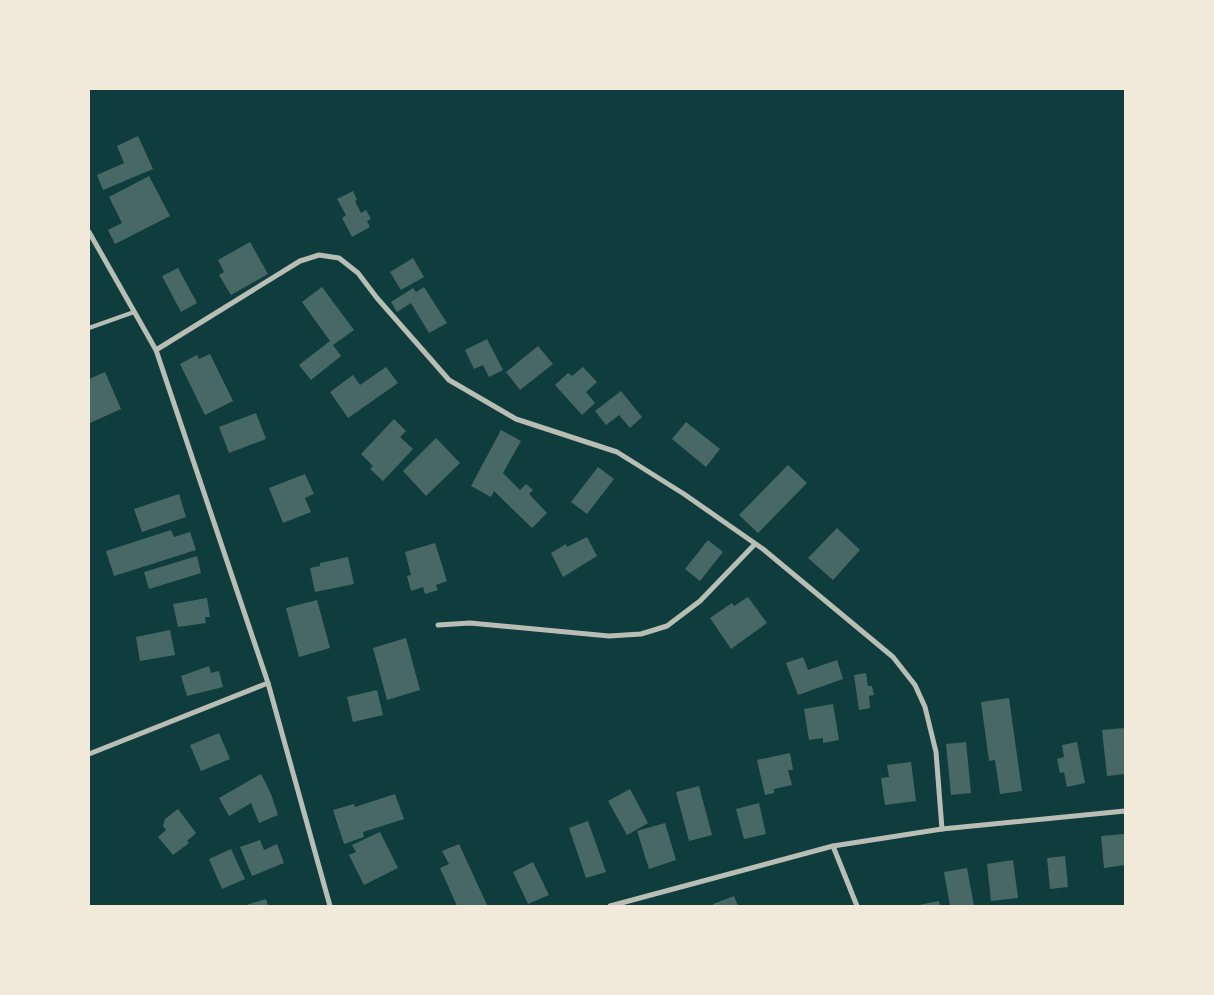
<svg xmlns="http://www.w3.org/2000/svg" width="1214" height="995" font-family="Overpass,sans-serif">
<rect width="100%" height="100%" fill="#0f3d3e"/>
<g fill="#486865">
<path d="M138,136l15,33 -50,21 -6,-15 27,-12 -7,-17z"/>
<path d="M149,176l21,40 -55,28 -7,-14 14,-7 -13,-26z"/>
<path d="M353,191l4,9 -2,1 6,12 5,-3 5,9 -4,2 3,6 -18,10 -10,-19 4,-3 -9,-16z"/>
<path d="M250,242l18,32 -37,21 -12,-20 5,-3 -6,-12z"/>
<path d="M413,258l11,19 -23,13 -11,-18z"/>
<path d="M178,268l19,35 -16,9 -19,-36z"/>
<path d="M322,287l32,43 -21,15 8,11 -30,24 -12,-15 31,-24 -28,-39z"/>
<path d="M424,287l23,36 -18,10 -18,-30 -14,9 -6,-10 22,-14 3,4z"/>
<path d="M487,339l16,31 -14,7 -6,-12 -9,4 -9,-19z"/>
<path d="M538,346l15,18 -33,26 -14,-18z"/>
<path d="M210,354l23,47 -28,14 -25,-51 17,-9 2,4z"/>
<path d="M386,367l12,16 -50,35 -18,-26 23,-17 7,10z"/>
<path d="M583,367l14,15 -11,10 9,11 -13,12 -27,-30 13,-12 4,3z"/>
<path d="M105,372l16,37 -31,14 -1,-44z"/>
<path d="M621,391l21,26 -12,11 -11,-13 -13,10 -11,-14z"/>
<path d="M256,413l10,26 -37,14 -10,-26z"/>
<path d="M394,419l12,12 -6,6 13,12 -30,32 -13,-12 3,-3 -12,-12z"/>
<path d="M686,422l34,27 -14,18 -34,-28z"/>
<path d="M501,430l20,11 -18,32 17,17 6,-6 7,6 -4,4 18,19 -15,15 -38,-37 -3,6 -20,-11z"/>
<path d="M436,438l24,25 -34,33 -23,-25z"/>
<path d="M788,465l19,18 -49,50 -19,-18z"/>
<path d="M598,467l16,12 -27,35 -16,-12z"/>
<path d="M305,474l9,20 -9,4 6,14 -28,11 -14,-35z"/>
<path d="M179,494l7,23 -44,15 -8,-23z"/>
<path d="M837,528l23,22 -27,30 -25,-22z"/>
<path d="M171,530l3,7 16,-5 6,18 -82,26 -8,-25z"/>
<path d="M587,537l10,19 -34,21 -12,-24 15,-9 1,3z"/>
<path d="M708,540l15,12 -23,29 -15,-12z"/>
<path d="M435,543l12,38 -11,4 2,5 -13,4 -2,-7 -12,4 -4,-15 4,-1 -6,-23z"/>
<path d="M197,556l4,17 -52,16 -5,-17z"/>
<path d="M348,557l6,27 -39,8 -5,-24 10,-2v-3z"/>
<path d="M748,597l19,26 -36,26 -21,-31 22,-15 2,3z"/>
<path d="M207,598l3,19h-5l1,6 -28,4 -5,-23z"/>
<path d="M317,600l13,48 -31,9 -13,-49z"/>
<path d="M170,630l5,25 -35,6 -4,-24z"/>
<path d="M406,638l14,52 -33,10 -14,-52z"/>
<path d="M803,657l5,13 29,-10 6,19 -45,16 -12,-32z"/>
<path d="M209,666l2,7 8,-2 4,16 -36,9 -6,-20z"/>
<path d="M866,673l2,13h4l2,9 -5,1 1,12 -11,2 -5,-35z"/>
<path d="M377,690l6,25 -30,7 -6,-25z"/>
<path d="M1009,698l13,93 -22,3 -5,-34 -6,1 -8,-59z"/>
<path d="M833,704l6,36 -16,3v-5l-14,2 -5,-31z"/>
<path d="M1125,728v46l-18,2 -5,-46z"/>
<path d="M219,733l11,26 -29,12 -11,-26z"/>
<path d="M966,742l5,51 -20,2 -5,-51z"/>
<path d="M1077,742l8,41 -18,4 -3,-15 -4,1 -3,-14 7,-2 -2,-12z"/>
<path d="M790,753l3,17h-5l4,15 -18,4v4l-9,2 -8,-35z"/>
<path d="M911,762l5,39 -31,4 -4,-27 8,-1 -2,-12z"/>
<path d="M261,774l10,20 7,21 -19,8 -8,-20 -22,13 -10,-18z"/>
<path d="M699,786l13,49 -23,6 -13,-49z"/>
<path d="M630,789l18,34 -21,12 -19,-34z"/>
<path d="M395,794l9,25 -41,13 1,5 -20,7 -11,-34 21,-6 1,3z"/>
<path d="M759,803l7,31 -22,5 -8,-30z"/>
<path d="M178,809l18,24 -9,8 2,2 -16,12 -15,-18 8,-7 -3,-4 2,-7z"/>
<path d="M588,821l18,51 -20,6 -17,-50z"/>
<path d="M665,823l11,37 -27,9 -12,-38z"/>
<path d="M380,832l18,36 -34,17 -15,-30 7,-3 -4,-7z"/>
<path d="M1124,834l1,31 -21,3 -3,-32z"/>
<path d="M260,840l4,10 13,-6 7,19 -32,13 -12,-29z"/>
<path d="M459,844l28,61 -2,1h-28l-17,-38 9,-4 -7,-13z"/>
<path d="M231,849l14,30 -23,10 -13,-30z"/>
<path d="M1065,856l3,31 -18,2 -3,-31z"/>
<path d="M1013,860l5,38 -27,3 -4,-37z"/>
<path d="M533,862l16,33 -21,9 -15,-32z"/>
<path d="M967,868l7,38h-24l-6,-34z"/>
<path d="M734,896l4,10h-24l-1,-2z"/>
<path d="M266,899l2,7h-25z"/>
<path d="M939,901l1,5h-21v-1z"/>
</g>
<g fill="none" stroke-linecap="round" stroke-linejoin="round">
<path stroke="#b8beb3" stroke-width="4" d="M89,328l45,-16"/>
<g stroke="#b8beb3" stroke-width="5">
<path d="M89,232l67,118 112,333 62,223"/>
<path d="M156,350l144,-89 19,-6 20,3 19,15 19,25 72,82 67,39 101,33 67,42 79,55 130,108 22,28 10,22 11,45 6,77"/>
<path d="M438,625l32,-2 139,13 32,-2 26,-8 33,-25 55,-57"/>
<path d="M89,754l179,-71"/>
<path d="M833,846l24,60"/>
<path d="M610,906l223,-60 109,-17 183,-18"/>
</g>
</g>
<rect width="1214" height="995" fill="none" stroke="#f1e9da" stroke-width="180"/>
</svg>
